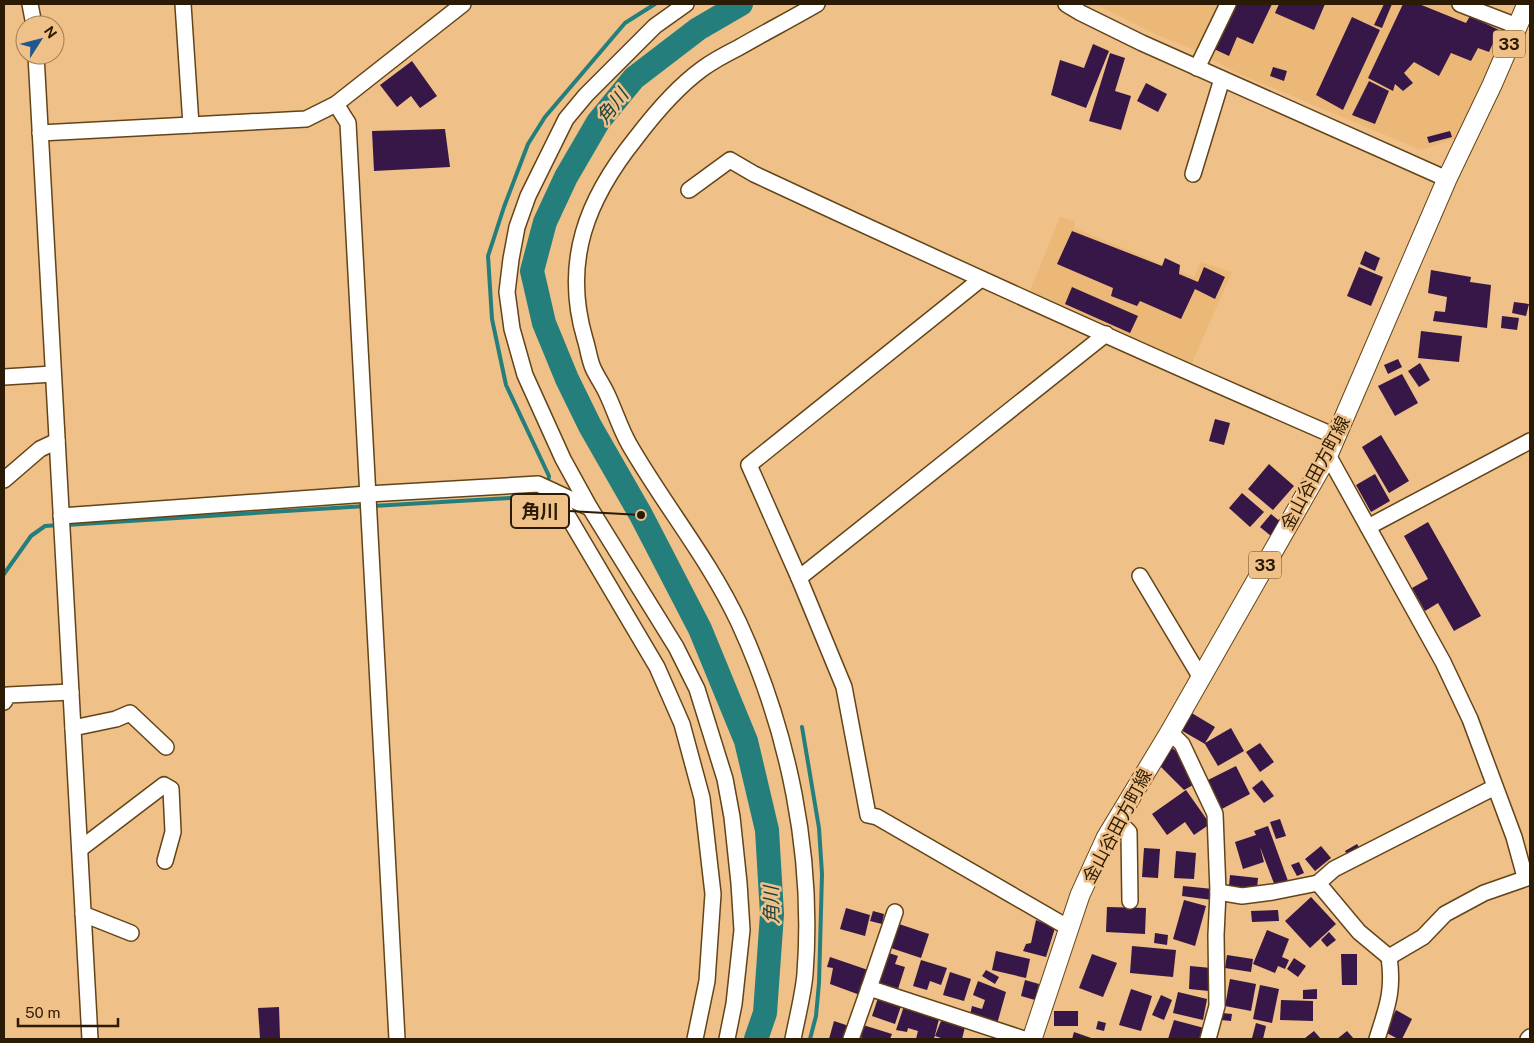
<svg xmlns="http://www.w3.org/2000/svg" width="1534" height="1043" font-family="'Public Sans','Noto Sans JP',sans-serif">
<rect width="100%" height="100%" fill="#efc087"/>
<g fill="#ecb878">
<path d="M1095,4h388l28,12 -25,60 -29,62 -36,12 -184,-77 -41,-22 -45,-19z"/>
<path d="M1060,217l15,4 -1,7 120,49 7,-15 31,10 -41,93 -161,-74z"/>
</g>
<g fill="none" stroke-linecap="round" stroke-linejoin="round">
<g stroke="#247f7c" stroke-width="4">
<path d="M548,483l1,-7 -43,-91 -14,-66 -4,-63 16,-49 24,-63 17,-27 80,-94 30,-19"/>
<path d="M373,506l171,-10 1,-4"/>
<path d="M66,525l300,-19"/>
<path d="M4,574l27,-38 14,-10 14,-1"/>
<path d="M802,727l17,101 3,46 -3,109 -3,33 -6,23"/>
</g>
<path stroke="#247f7c" stroke-width="24" d="M741,4l-43,25 -64,49 -36,44 -32,55 -21,45 -13,49 12,52 23,56 23,47 51,89 59,114 46,112 21,89 5,84 -7,99 -9,26"/>
</g>
<g fill="#361747">
<path d="M1235,4h37l-19,40 -16,-7 -8,19 -15,-7z"/>
<path d="M1279,4h46l-11,26 -39,-17z"/>
<path d="M1384,4h8l-10,24 -8,-3z"/>
<path d="M1403,4h16l47,19 4,-7 29,14 -10,22 -11,-4 -7,13 -20,-8 -12,23 -25,-14 -10,11 9,10 -10,8 -8,-7 -2,7 -25,-13z"/>
<path d="M1352,17l28,13 -37,80 -27,-15z"/>
<path d="M1093,44l16,7 -23,57 -35,-13 9,-35 24,8z"/>
<path d="M1110,53l15,5 -10,33 16,5 -10,34 -32,-9z"/>
<path d="M412,61l25,35 -17,12 -9,-12 -14,11 -17,-22z"/>
<path d="M1273,67l14,4 -3,10 -14,-5z"/>
<path d="M1369,81l20,10 -14,33 -23,-9z"/>
<path d="M1146,83l21,11 -9,18 -21,-11z"/>
<path d="M445,129l5,38 -76,4 -2,-40z"/>
<path d="M1450,131l2,6 -23,6 -2,-6z"/>
<path d="M1072,231l90,35 3,-8 15,7 -1,9 19,8 6,-15 21,10 -10,22 -20,-10 -14,30 -41,-18 -3,5 -26,-10 2,-8 -56,-24z"/>
<path d="M1365,251l15,7 -5,13 -15,-7z"/>
<path d="M1359,267l24,10 -12,29 -24,-10z"/>
<path d="M1431,270l40,7 -1,5 21,3 -4,43 -54,-7 2,-10 10,1 2,-15 -19,-4z"/>
<path d="M1072,287l66,29 -8,17 -65,-29z"/>
<path d="M1514,302l15,2 -3,12 -14,-3z"/>
<path d="M1502,316l17,2 -2,12 -16,-2z"/>
<path d="M1421,331l41,5 -3,26 -41,-4z"/>
<path d="M1398,359l4,8 -14,7 -4,-9z"/>
<path d="M1420,363l10,17 -11,7 -11,-16z"/>
<path d="M1402,374l16,29 -23,13 -17,-30z"/>
<path d="M1215,419l15,4 -6,22 -15,-4z"/>
<path d="M1381,435l28,46 -20,12 -27,-46z"/>
<path d="M1269,464l25,22 -21,24 -25,-21z"/>
<path d="M1375,474l15,27 -19,11 -15,-27z"/>
<path d="M1242,493l22,19 -14,15 -21,-19z"/>
<path d="M1271,514l11,9 -11,13 -11,-9z"/>
<path d="M1428,522l53,94 -27,15 -16,-28 -13,8 -13,-23 16,-9 -24,-43z"/>
<path d="M1190,712l25,15 -10,16 26,-15 13,23 -26,15 -13,-22 -26,-15z"/>
<path d="M1260,743l14,19 -14,10 -14,-20z"/>
<path d="M1170,746l7,6 16,33 -9,5 -25,-25z"/>
<path d="M1236,766l14,28 -30,16 -14,-29z"/>
<path d="M1262,780l12,16 -10,7 -12,-15z"/>
<path d="M1186,790l24,34 -16,11 -9,-13 -18,13 -15,-21z"/>
<path d="M1280,819l6,17 -10,3 -6,-17z"/>
<path d="M1268,826l20,55 -13,5 -15,-39 4,15 -21,7 -8,-27 21,-7 -2,-4z"/>
<path d="M1357,844l3,5 -12,7 -3,-5z"/>
<path d="M1321,846l10,12 -16,13 -10,-12z"/>
<path d="M1144,848l16,1 -2,29 -16,-1z"/>
<path d="M1176,851l20,2 -2,26 -20,-1z"/>
<path d="M1299,862l5,11 -7,3 -6,-11z"/>
<path d="M1230,875l28,3 -1,11 -28,-3z"/>
<path d="M1183,886l30,3 -1,11 -30,-4z"/>
<path d="M1311,897l25,27 -26,24 -25,-27z"/>
<path d="M1184,900l22,6 -11,40 -22,-7z"/>
<path d="M1107,907l39,1 -1,26 -39,-2z"/>
<path d="M846,908l24,7 -5,21 -25,-7z"/>
<path d="M1278,910l1,11 -27,1 -1,-11z"/>
<path d="M873,911l11,3 -2,10 -12,-3z"/>
<path d="M1036,920l19,8 -9,29 -23,-6 3,-7 5,-1z"/>
<path d="M896,923l33,11 -8,24 -33,-11z"/>
<path d="M1267,930l22,9 -7,18 7,3 -4,9 -7,-3 -3,7 -22,-9z"/>
<path d="M1329,932l7,8 -9,7 -6,-7z"/>
<path d="M1155,933l13,2 -1,10 -13,-2z"/>
<path d="M1132,946l44,4 -3,27 -43,-4z"/>
<path d="M996,951l34,8 -4,19 -34,-8z"/>
<path d="M886,952l12,4 -3,8 10,3 -7,22 -22,-7z"/>
<path d="M1092,954l25,9 -14,34 -24,-9z"/>
<path d="M1341,954h16v31h-15z"/>
<path d="M1227,955l26,4 -2,13 -26,-4z"/>
<path d="M830,957l38,13 -8,25 -30,-11 3,-16 -6,-1z"/>
<path d="M1294,958l12,8 -8,11 -11,-8z"/>
<path d="M921,960l26,8 -6,17 -11,-4 -3,9 -14,-4z"/>
<path d="M1190,966l21,2 -2,23 -20,-2z"/>
<path d="M986,970l13,7 -4,7 -13,-8z"/>
<path d="M950,972l21,7 -7,22 -21,-6z"/>
<path d="M1230,979l26,5 -5,27 -26,-5z"/>
<path d="M1025,980l14,4 -4,16 -14,-4z"/>
<path d="M978,981l28,11 -9,32 -27,-9 2,-9 10,3 3,-9 -12,-5z"/>
<path d="M1260,985l19,4 -7,34 -19,-4z"/>
<path d="M1131,989l21,7 -11,35 -22,-6z"/>
<path d="M1317,989v10h-14v-9z"/>
<path d="M1178,992l29,7 -4,21 -30,-7z"/>
<path d="M1161,995l11,5 -8,20 -12,-5z"/>
<path d="M878,998l23,8 -6,18 -23,-8z"/>
<path d="M1281,1000l32,1v20l-33,-1z"/>
<path d="M904,1006l35,13 -5,20h-18l2,-8 -10,-3 -1,4 -11,-2z"/>
<path d="M279,1007l1,32h-20l-2,-31z"/>
<path d="M1396,1010l16,9 -10,20h-4l-13,-7z"/>
<rect x="1054" y="1011" width="24" height="15"/>
<path d="M1222,1013l10,1 -1,7 -10,-1z"/>
<path d="M1174,1020l30,8 -3,11h-33z"/>
<path d="M834,1021l15,5 -4,13h-16z"/>
<path d="M941,1021l24,6 -3,12h-18l-9,-3z"/>
<path d="M1098,1021l8,2 -2,8 -8,-2z"/>
<path d="M1256,1023l10,3 -3,13 -11,-1z"/>
<path d="M863,1025l29,9 -2,5h-23l-8,-2z"/>
<path d="M1314,1031l7,8h-15l-1,-1z"/>
<path d="M1347,1031l7,8h-17z"/>
<path d="M1074,1032l20,7h-22z"/>
</g>
<g fill="none" stroke-linecap="round" stroke-linejoin="round">
<defs>
<g id="minor">
<path d="M30,4l4,21"/>
<path d="M183,4l8,121"/>
<path d="M1066,4l15,9 61,30 305,136"/>
<path d="M1460,4l57,22"/>
<path d="M36,55l54,984"/>
<path d="M1197,68l31,-64"/>
<path d="M336,104l12,19 49,916"/>
<path d="M40,133l266,-14 30,-15 127,-100"/>
<path d="M1193,174l29,-95"/>
<path d="M689,190l41,-30 24,14c193,90 387,178 583,263"/>
<path d="M981,279l-232,186 50,113 307,-244"/>
<path d="M4,377l49,-3"/>
<path d="M1328,455l115,207 27,57 44,118 11,40"/>
<path d="M4,480l36,-31 17,-8"/>
<path d="M553,491l37,17 86,139 21,42 28,90 7,38 7,66 3,47 -8,74 -7,35"/>
<path d="M590,508l-27,-49 -38,-84 -13,-46 -5,-37 4,-33 6,-32 11,-31 38,-77 20,-24 69,-69 31,-22"/>
<path d="M61,516l307,-22 170,-10 15,7 104,176 25,57 20,74 11,96 -6,87 -12,58"/>
<path d="M1368,527l162,-86"/>
<path d="M1140,576l61,102"/>
<path d="M799,578l45,109 24,128 9,2 192,111"/>
<path d="M4,702l4,-7 63,-3"/>
<path d="M73,728l43,-9 14,-6 36,34"/>
<path d="M1170,732l12,12 33,70 3,78 -2,43 1,71 -9,33"/>
<path d="M1117,820l12,12 1,69"/>
<path d="M80,849l84,-64 7,4 2,43 -8,29"/>
<path d="M1318,883l16,-14 161,-82"/>
<path d="M1218,892l24,4 31,-4 45,-9 41,49 30,25 34,-20 22,-23 39,-21 46,-16"/>
<path d="M895,912l-26,76 155,51"/>
<path d="M83,914l48,19"/>
<path d="M793,1039c4,-21 10,-43 12,-65 9,-119 -16,-242 -66,-351 -30,-64 -75,-118 -110,-179 -9,-16 -14,-33 -22,-50 -4,-9 -10,-17 -14,-26 -4,-9 -5,-20 -8,-29 -23,-78 2,-140 51,-201 19,-25 40,-50 66,-69 11,-8 24,-15 36,-21 26,-15 53,-29 79,-44"/>
<path d="M851,1039l18,-51"/>
<path d="M1377,1039c10,-32 17,-48 12,-82"/>
<path d="M1528,1039l2,-2"/>
</g>
<path id="major" d="M1032,1039l48,-144 26,-57 64,-106 158,-277 119,-276 45,-94 35,-81"/>
</defs>
<use href="#minor" stroke="#634418" stroke-width="18"/>
<use href="#major" stroke="#634418" stroke-width="21"/>
<use href="#minor" stroke="#fff" stroke-width="15"/>
<use href="#major" stroke="#fff" stroke-width="19"/>
</g>
<g text-anchor="middle" dominant-baseline="central" stroke-width="5" stroke-linejoin="round" paint-order="stroke">
<g fill="#efc087" stroke="#664c2b" stroke-width="1">
<rect x="1493" y="30.5" width="32" height="27" rx="4"/>
<rect x="1249" y="551.5" width="32" height="27" rx="4"/>
</g>
<g font-size="16" font-weight="bold" fill="#2c1b04">
<text x="1509" y="44">33</text>
<text x="1265" y="565">33</text>
</g>
<g font-size="18" fill="#2c1b04" stroke="#efc087">
<text transform="translate(1315 473) rotate(-62)">金山谷田方町線</text>
<text transform="translate(1117 826) rotate(-62)">金山谷田方町線</text>
</g>
<g font-size="19" font-style="italic" fill="#1a4240" stroke="#efc087">
<text transform="translate(612 106) rotate(-52)">角川</text>
<text transform="translate(771 905) rotate(-91)">角川</text>
</g>
</g>
<path fill="none" stroke="#2c1b04" stroke-width="2" d="M641 515L569 511"/>
<circle fill="#2c1b04" stroke="#efc087" stroke-width="2" cx="641" cy="515" r="5"/>
<rect fill="#efc087" stroke="#2c1b04" stroke-width="2" x="511" y="494" width="58" height="34" rx="5"/>
<g font-size="19" text-anchor="middle" font-weight="bold" fill="#2c1b04">
<text x="540" y="518">角川</text>
</g>
<rect width="1534" height="1043" fill="none" stroke="#2c1b04" stroke-width="10"/>
<g transform="translate(40 40) rotate(54)"><circle r="24" fill="#efc087" stroke="#a17e53"/>
<path d="M0-4L9 19L0 12L-9 19Z" fill="#20578f"/>
<text y="-8" font-size="14" font-weight="bold" text-anchor="middle" fill="#2c1b04">N</text>
</g>
<path d="M18 1018v8h100v-8" fill="none" stroke="#2c1b04" stroke-width="2.5"/>
<text x="25" y="1018" font-size="15" fill="#2c1b04" stroke="#efc087" stroke-width="4" paint-order="stroke">50 m</text>
</svg>
